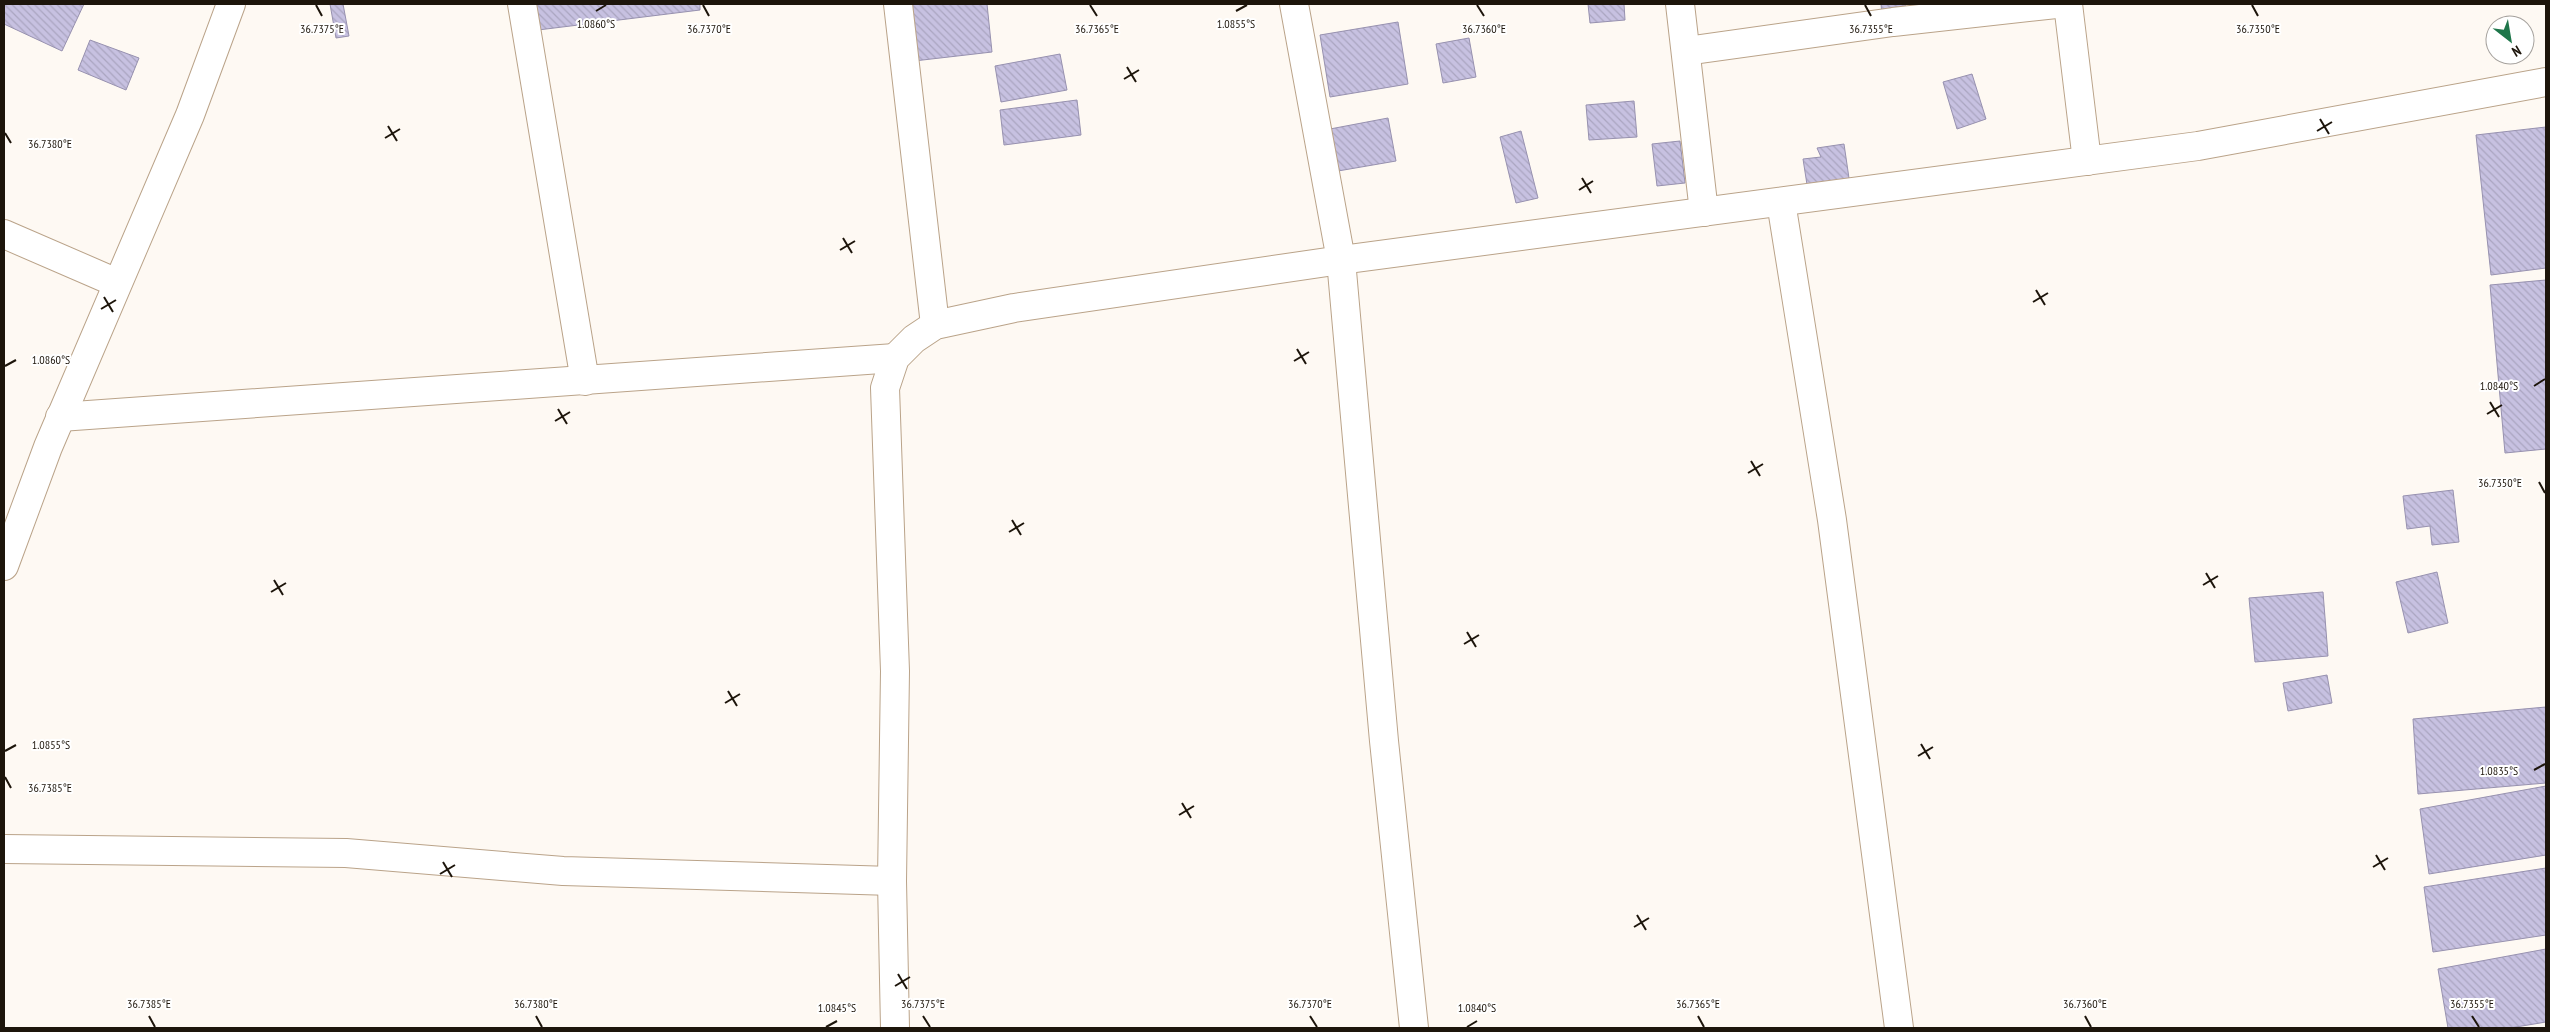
<svg xmlns="http://www.w3.org/2000/svg" width="2550" height="1032" font-family="'PT Sans Narrow',sans-serif">
<defs>
<pattern id="building-back-hatch" width="6" height="6" patternUnits="userSpaceOnUse" patternTransform="scale(1.25)"><rect width="6" height="6" fill="#c7c1e1"/><path d="M-1 5l2 2M0 0l6 6M5-1l2 2" fill="none" stroke="#aaa5c0"/></pattern>
</defs>
<rect width="100%" height="100%" fill="#fef9f3"/>
<g fill="url(#building-back-hatch)" stroke="#9791af">
<path d="M4,4h80l-22,47 -58,-27z"/>
<path d="M330,4h13l6,32 -13,2z"/>
<path d="M534,4h166v6l-162,20z"/>
<path d="M908,4h79l5,48 -78,9z"/>
<path d="M1588,4h36l1,16 -35,3z"/>
<path d="M1881,4h24l1,8 -24,3z"/>
<path d="M1398,22l10,62 -78,13 -10,-62z"/>
<path d="M1469,38l7,39 -33,6 -7,-39z"/>
<path d="M90,40l49,18 -13,32 -48,-20z"/>
<path d="M1060,54l7,36 -66,12 -6,-36z"/>
<path d="M1972,74l14,45 -29,10 -14,-47z"/>
<path d="M1077,100l4,35 -77,10 -4,-35z"/>
<path d="M1634,101l3,36 -48,3 -3,-35z"/>
<path d="M1388,118l8,43 -58,10 -8,-42z"/>
<path d="M2546,127v141l-55,7 -15,-140z"/>
<path d="M1521,131l17,67 -22,5 -16,-66z"/>
<path d="M1680,141l5,42 -28,3 -5,-42z"/>
<path d="M1844,144l6,41 -42,6 -5,-32 18,-2 -4,-9z"/>
<path d="M2546,280v169l-41,4 -15,-168z"/>
<path d="M2453,490l6,52 -27,3 -2,-19 -23,3 -4,-33z"/>
<path d="M2437,572l11,51 -40,10 -12,-51z"/>
<path d="M2323,592l5,64 -73,6 -6,-64z"/>
<path d="M2327,675l5,28 -44,8 -5,-28z"/>
<path d="M2546,707v76l-128,11 -5,-75z"/>
<path d="M2546,786v69l-117,19 -9,-65z"/>
<path d="M2546,868v67l-113,17 -9,-65z"/>
<path d="M2546,949v73l-36,6h-62l-10,-59z"/>
</g>
<g fill="none" stroke-linecap="round" stroke-linejoin="round">
<defs>
<g id="street">
<path d="M522,4l63,377"/>
<path d="M898,4l37,321"/>
<path d="M1294,4l47,256 43,481 30,287"/>
<path d="M1680,4l24,208"/>
<path d="M2068,4l19,157"/>
<path d="M1686,51l207,-29 163,-18"/>
<path d="M1781,202l51,318 67,508"/>
<path d="M4,234l113,49"/>
<path d="M60,417l835,-59"/>
<path d="M4,566l44,-119 142,-332 41,-111"/>
<path d="M4,849l342,4 217,18 329,10"/>
<path d="M895,1028l-3,-147 3,-210 -10,-283 10,-30 19,-19 21,-14 79,-17 327,-48 857,-114 348,-64"/>
</g>
</defs>
<use href="#street" stroke="#baa389" stroke-width="30"/>
<use href="#street" stroke="#fff" stroke-width="28"/>
</g>
<path fill="none" stroke="#1d150b" stroke-width="2" d="M316,5l6,11M703,5l6,11M1090,5l7,11M1477,5l7,11M1865,5l6,11M2252,5l6,11M596,11l10,-6M1236,11l11,-6M1127,67l9,15M1124,79l15,-9M2320,119l9,15M388,126l9,15M2317,131l15,-9M5,133l6,10M385,138l15,-9M1582,178l9,15M1579,190l14,-9M843,238l9,15M840,250l15,-9M2036,290l9,15M104,297l9,15M2033,302l15,-9M101,309l15,-9M1297,349l9,15M1294,361l15,-9M5,366l11,-6M2534,386l11,-7M2490,402l9,15M558,409l9,15M2487,414l15,-9M555,421l15,-9M1751,461l9,15M1748,473l15,-9M2539,482l6,11M1012,520l9,15M1009,532l15,-9M2206,573l9,15M274,580l9,15M2203,585l15,-9M271,592l15,-9M1467,632l9,15M1464,644l15,-9M728,691l9,15M725,703l15,-9M1921,744l9,15M5,751l11,-6M1918,756l15,-9M2534,770l11,-6M5,777l6,11M1182,803l9,15M1179,815l15,-9M2376,855l9,15M443,862l9,15M2373,867l15,-9M440,874l15,-9M1637,915l9,15M1634,927l15,-9M898,974l9,15M895,986l15,-9M149,1016l6,11M536,1016l6,11M923,1016l7,11M1310,1016l7,11M1698,1016l6,11M2085,1016l6,11M2472,1016l7,11M826,1027l11,-6M1467,1027l10,-6"/>
<g font-size="12" text-anchor="middle" fill="#1d150b" stroke="#fff" stroke-width="4" stroke-linejoin="round" paint-order="stroke">
<text x="596" y="28">1.0860°S</text>
<text x="1236" y="28">1.0855°S</text>
<text x="2258" y="33">36.7350°E</text>
<text x="322" y="33">36.7375°E</text>
<text x="709" y="33">36.7370°E</text>
<text x="1097" y="33">36.7365°E</text>
<text x="1484" y="33">36.7360°E</text>
<text x="1871" y="33">36.7355°E</text>
<text x="50" y="148">36.7380°E</text>
<text x="51" y="364">1.0860°S</text>
<text x="2499" y="390">1.0840°S</text>
<text x="2500" y="487">36.7350°E</text>
<text x="51" y="749">1.0855°S</text>
<text x="2499" y="775">1.0835°S</text>
<text x="50" y="792">36.7385°E</text>
<text x="149" y="1008">36.7385°E</text>
<text x="536" y="1008">36.7380°E</text>
<text x="923" y="1008">36.7375°E</text>
<text x="1310" y="1008">36.7370°E</text>
<text x="1698" y="1008">36.7365°E</text>
<text x="2085" y="1008">36.7360°E</text>
<text x="2472" y="1008">36.7355°E</text>
<text x="837" y="1012">1.0845°S</text>
<text x="1477" y="1012">1.0840°S</text>
</g>
<rect width="2550" height="1032" fill="none" stroke="#1d150b" stroke-width="10"/>
<g transform="translate(2510 40) rotate(149)"><circle r="24" fill="#ffffff" stroke="#a5a19d"/>
<path d="M0-4L9 19L0 12L-9 19Z" fill="#1e764a"/>
<text y="-8" font-size="14" font-weight="bold" text-anchor="middle" fill="#1d150b">N</text>
</g>
</svg>
